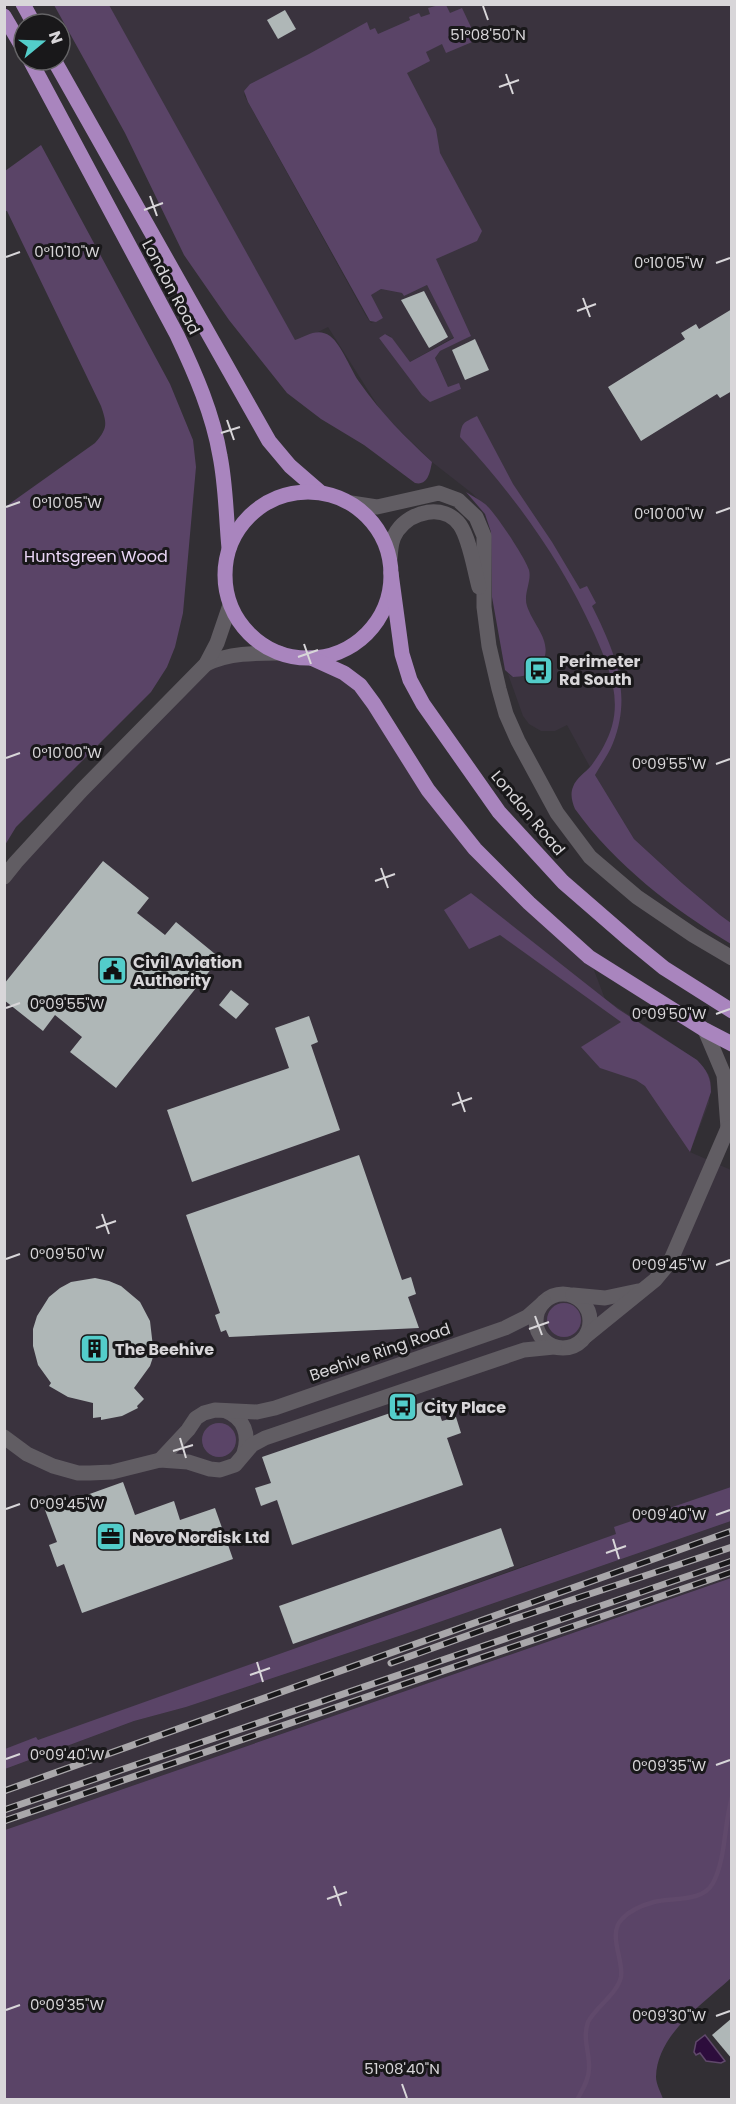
<svg xmlns="http://www.w3.org/2000/svg" width="736" height="2104" font-family="Poppins,sans-serif">
<rect width="100%" height="100%" fill="#322f34"/>
<g fill="#3a333e" fill-rule="evenodd">
<path d="M108,5h623v918l-11,-8 -38,-32 -48,-44 -44,-72 -23,-42 -12,6h-14l-12,-7 -6,-8 -15,-42 5,3h8l17,-7 -45,-153 -20,-23 -41,-32 -49,-48 -55,-87 -32,16zM275,72l161,205 28,62 -24,12 -5,7 13,29 13,2 -32,12 -50,-63 6,-4 5,2 20,26 44,-25 -27,-52 -23,11 -2,-3 -21,-4 -11,6 13,23 -12,5 -5,-7 -122,-221 6,-11z"/>
<path d="M279,653l17,5h15l33,15 84,117 161,167 16,42 92,61 12,15 2,7 -2,21 -19,49 41,18v325l-213,73 -513,185v-876l201,-213z"/>
<path d="M731,1521v57l-726,252v-61l129,-48 52,-14 216,-72z"/>
</g>
<g fill="#5a4467">
<path d="M54,5h55l186,335c11,-4 23,-13 35,-4 12,9 21,35 30,47 21,30 45,54 72,79 -2,10 -4,24 -17,21l-51,-38 -43,-26 -34,-26 -58,-73 -45,-65 -59,-122z"/>
<path d="M439,5h7l4,8 12,-5 15,32 -31,13 -4,-9 -16,8 4,9 -23,12 29,56 4,24 42,78 -5,10 -41,18 35,77 -31,15 -5,7 13,29 11,-4 2,6 -31,13 -8,-7 -43,-57 6,-4 7,4 18,24 44,-24 -27,-53 -23,11 -2,-3 -21,-4 -10,6 12,23 -7,4 -6,-1 -122,-219 -4,-11 6,-7 59,-30 58,-32 3,8 5,-2 3,6 32,-14 -1,-3 10,-4 2,4 9,-3 -2,-6z"/>
<path d="M41,145l129,239 23,56 3,27 -13,146 -8,34 -8,20 -16,25 -135,135 -11,18v-338l90,-64c13,-15 12,-19 6,-37l-94,-195h-2v-40z"/>
<path d="M477,416l36,68 39,58 28,47 7,-3 9,17 -4,3c22,44 41,87 21,137 -4,11 -12,21 -18,32l39,64 48,44 38,32 11,8v21c-58,-35 -116,-79 -156,-135 -3,-7 -5,-15 -2,-22 3,-9 12,-14 18,-21 9,-12 17,-26 21,-40 9,-33 -5,-63 -18,-93 -33,-73 -79,-137 -134,-196 2,-15 3,-14 17,-21z"/>
<path d="M466,492c6,4 14,8 19,12 10,8 41,55 44,66 3,11 -6,24 -2,36 7,21 28,37 14,59 -5,9 -18,12 -28,12l-8,-7 -13,-73 -1,-65 -6,-18z"/>
<path d="M471,893l147,116 79,51c10,10 14,18 14,32l-21,60 -45,-66 -9,-6 -36,-12 -19,-21 40,-25 -121,-87 -31,14 -25,-39z"/>
<circle cx="564" cy="1320" r="17"/>
<circle cx="219" cy="1440" r="17"/>
<path d="M731,1487v34l-329,114 -216,72 -52,14 -129,48v-20l31,-12 2,3 578,-206 -2,-7z"/>
<path d="M731,1578v400c-28,26 -74,56 -75,99 0,7 5,16 7,22h-658v-269z"/>
</g>
<path fill="#2d0d3c" stroke="#60496b" stroke-width="1.5" d="M705,2035l20,26 -4,2 -15,-2 -6,-8 -4,2 -2,-3 2,-10z"/>
<g fill="none" stroke-linecap="round" stroke-linejoin="round">
<path stroke="#60496b" stroke-width="4.5" d="M577,2100c5,-10 12,-20 12,-31 1,-17 -7,-30 -1,-47 8,-15 29,-28 33,-45 3,-17 -14,-43 1,-58 7,-8 21,-14 32,-17 18,-5 48,1 59,-19 13,-24 11,-60 19,-86"/>
</g>
<g fill="#afb7b7">
<path d="M285,10l11,19 -18,10 -11,-19z"/>
<path d="M424,291l24,46 -19,11 -28,-48z"/>
<path d="M732,309v82l-12,7 -3,-4 -76,47 -33,-54 77,-48 -4,-6 15,-9 3,5z"/>
<path d="M475,339l14,31 -24,10 -13,-30z"/>
<path d="M103,861l46,37 -12,15 28,22 11,-13 44,36 -104,130 -46,-36 12,-15 -27,-22 -12,16 -39,-31v-16z"/>
<path d="M231,990l18,14 -13,15 -17,-14z"/>
<path d="M309,1016l9,26 -7,3 29,85 -148,52 -25,-72 122,-42 -14,-40z"/>
<path d="M359,1155l43,125 9,-3 5,17 -8,3 11,31 -190,9 -3,-7 -5,2 -6,-17 5,-2 -34,-98z"/>
<path d="M95,1278l14,3 12,5 19,16 10,19 3,26 3,1 -6,18 -16,22 10,11 -7,7 1,2 -16,8 -21,4v-3l-8,1v-15l-25,-6 -19,-11 2,-3 -13,-18 -5,-19v-17l4,-13 12,-19 11,-9 11,-6z"/>
<path d="M434,1398l8,23 14,-4 5,16 -14,5 16,47 -171,60 -15,-45 -16,6 -6,-18 16,-5 -9,-26z"/>
<path d="M123,1482l12,33 39,-14 6,19 35,-12 18,51 -151,54 -18,-49 -7,3 -8,-22 8,-3 -12,-32z"/>
<path d="M501,1528l13,38 -221,78 -14,-38z"/>
<path d="M732,2018v41l-20,-24z"/>
</g>
<g fill="none" stroke-linecap="round" stroke-linejoin="round">
<g stroke="#615d63" stroke-width="15">
<path d="M351,503l26,4 62,-14 19,7 18,17 8,19v71l5,39 10,43 7,25 12,27 39,72 33,44 47,40 56,38 39,23"/>
<path d="M390,558c1,-10 1,-18 7,-27 14,-20 47,-28 63,-6 10,15 14,44 19,62"/>
<path d="M705,1030l19,45 4,53"/>
<circle cx="563" cy="1321" r="27"/>
<path d="M573,1295l32,3 33,-7"/>
<path d="M586,1336l69,-56 15,-18 58,-134 4,-1"/>
<path d="M226,1411c18,7 24,24 18,42"/>
<path d="M4,1437l23,17 26,12 25,7h12l22,-1 48,-12 28,2 22,7 10,1 15,-5 17,-20 13,-7 259,-88 30,-3"/>
<path d="M160,1460l28,-30 8,-12 8,-5 11,-3 42,2 18,-4 230,-80 22,-11 17,-15"/>
</g>
<g stroke="#615d63" stroke-width="15">
<path d="M206,664c23,-11 49,-11 73,-11"/>
<path d="M4,877l12,-15 66,-72 124,-126 11,-21 13,-38"/>
</g>
<g stroke="#a985be" stroke-width="15">
<path d="M23,4l11,20"/>
<path d="M4,16l20,34"/>
<path d="M30,60l147,275c18,38 36,79 43,121 6,30 6,61 9,92"/>
<path d="M54,60l215,381 21,25 30,26"/>
<circle cx="308" cy="575" r="83"/>
<path d="M391,573l11,81 8,26 13,24 76,108 64,70 68,59 33,27 68,43"/>
<path d="M311,658l33,15 16,12 14,19 54,86 47,59 54,54 60,54 116,73 27,14"/>
</g>
<defs>
<g id="rail">
<path d="M391,1663l120,-43 221,-73"/>
<path d="M4,1791l728,-260"/>
<path d="M4,1810l728,-249"/>
<path d="M4,1821l728,-249"/>
</g>
</defs>
<use href="#rail" stroke="#a9a7aa" stroke-width="7"/>
<use href="#rail" stroke="#19181a" stroke-width="4.5" stroke-dasharray="14" stroke-linecap="butt"/>
</g>
<path fill="none" stroke="#d8d6d9" stroke-width="2" d="M483,6l5,14M506,74l7,20M499,87l20,-7M150,196l7,20M144,210l19,-7M6,257l14,-5M716,263l14,-5M583,298l7,19M577,311l19,-7M227,420l7,20M221,433l19,-6M6,507l14,-5M716,513l14,-5M304,644l7,20M298,657l20,-7M6,758l14,-5M716,764l14,-5M381,868l7,20M375,881l20,-7M6,1008l14,-5M716,1014l14,-5M458,1092l7,20M452,1105l20,-7M102,1214l7,20M96,1228l20,-7M6,1259l14,-5M716,1265l14,-5M535,1316l7,19M529,1329l20,-7M180,1438l6,20M173,1451l20,-6M6,1509l14,-5M716,1515l14,-5M613,1539l6,20M606,1553l20,-7M257,1662l6,20M250,1675l20,-7M6,1759l14,-5M716,1765l14,-5M334,1886l7,20M327,1899l20,-7M6,2010l14,-5M716,2016l14,-5M402,2084l5,14"/>
<defs>
<symbol id="bus-square" viewBox="-11 -11 22 22"><rect x="-9" y="-9" width="18" height="18" rx="4" fill="#53cdca" stroke="#19181a"/><path d="M-5-6H5V4H4V6H2V4H-2V6H-4V4H-5ZM-3.5-4V0h7V-4ZM-3.5 1.2v1.5H-2V1.2ZM2 1.2v1.5H3.5V1.2Z" fill="#111"/></symbol>
<symbol id="civic-square" viewBox="-11 -11 22 22"><rect x="-9" y="-9" width="18" height="18" rx="4" fill="#53cdca" stroke="#19181a"/><path d="M-.6-6.5H3V-4.5H.6V-3L4-1V1h2V6H-6V1h2V-1L-.6-3ZM-1.2 2.5V6h2.4V2.5Z" fill="#111"/></symbol>
<symbol id="building-square" viewBox="-11 -11 22 22"><rect x="-9" y="-9" width="18" height="18" rx="4" fill="#53cdca" stroke="#19181a"/><path d="M-4-6H4V6H1V3H-1V6H-4ZM-2.5-4.3h1.7v1.8h-1.7ZM.8-4.3h1.7v1.8H.8ZM-2.5-1h1.7V.8h-1.7ZM.8-1h1.7V.8H.8Z" fill="#111"/></symbol>
<symbol id="office-square" viewBox="-11 -11 22 22"><rect x="-9" y="-9" width="18" height="18" rx="4" fill="#53cdca" stroke="#19181a"/><path d="M-6-3h4V-5.5h4V-3h4V5H-6ZM-1-4.5V-3h2v-1.5ZM-6 0V1H6V0Z" fill="#111"/></symbol>
</defs>
<g fill-rule="evenodd">
<use href="#bus-square" x="522" y="654" width="33" height="33"/>
<use href="#civic-square" x="96" y="954" width="33" height="33"/>
<use href="#building-square" x="78" y="1332" width="33" height="33"/>
<use href="#bus-square" x="386" y="1390" width="33" height="33"/>
<use href="#office-square" x="94" y="1520" width="33" height="33"/>
</g>
<g text-anchor="middle" dominant-baseline="central" stroke-width="6" stroke-linejoin="round" paint-order="stroke">
<g font-size="16" fill="#d8d6d9" stroke="#19181a">
<text transform="translate(171 287) rotate(62)">London Road</text>
<text transform="translate(528 813) rotate(50)">London Road</text>
<text transform="translate(380 1352) rotate(-19)">Beehive Ring Road</text>
</g>
<g font-size="16" fill="#ebd7f7" stroke="#19181a">
<text x="96" y="556">Huntsgreen Wood</text>
</g>
<g font-size="16" font-weight="bold" fill="#d8d6d9" stroke="#19181a" text-anchor="start">
<text x="559" y="661">Perimeter<tspan x="559" dy="18">Rd South</tspan></text>
<text x="133" y="962">Civil Aviation<tspan x="133" dy="18">Authority</tspan></text>
<text x="115" y="1349">The Beehive</text>
<text x="424" y="1407">City Place</text>
<text x="132" y="1537">Novo Nordisk Ltd</text>
</g>
</g>
<g font-size="15" text-anchor="middle" fill="#d8d6d9" stroke="#19181a" stroke-width="6" stroke-linejoin="round" paint-order="stroke">
<text x="488" y="40">51°08'50"N</text>
<text x="67" y="257">0°10'10"W</text>
<text x="669" y="268">0°10'05"W</text>
<text x="67" y="508">0°10'05"W</text>
<text x="669" y="519">0°10'00"W</text>
<text x="67" y="758">0°10'00"W</text>
<text x="669" y="769">0°09'55"W</text>
<text x="67" y="1009">0°09'55"W</text>
<text x="669" y="1019">0°09'50"W</text>
<text x="67" y="1259">0°09'50"W</text>
<text x="669" y="1270">0°09'45"W</text>
<text x="67" y="1509">0°09'45"W</text>
<text x="669" y="1520">0°09'40"W</text>
<text x="67" y="1760">0°09'40"W</text>
<text x="669" y="1771">0°09'35"W</text>
<text x="67" y="2010">0°09'35"W</text>
<text x="669" y="2021">0°09'30"W</text>
<text x="402" y="2074">51°08'40"N</text>
</g>
<rect width="736" height="2104" fill="none" stroke="#d8d6d9" stroke-width="12"/>
<g transform="translate(42 42) rotate(71)"><circle r="28" fill="#19181a" stroke="#656466" stroke-width="1.5"/>
<path d="M0-4.5L10 22L0 15L-10 22Z" fill="#53cdca"/>
<text y="-9" font-size="16" font-weight="bold" text-anchor="middle" fill="#d8d6d9">N</text>
</g>
</svg>
